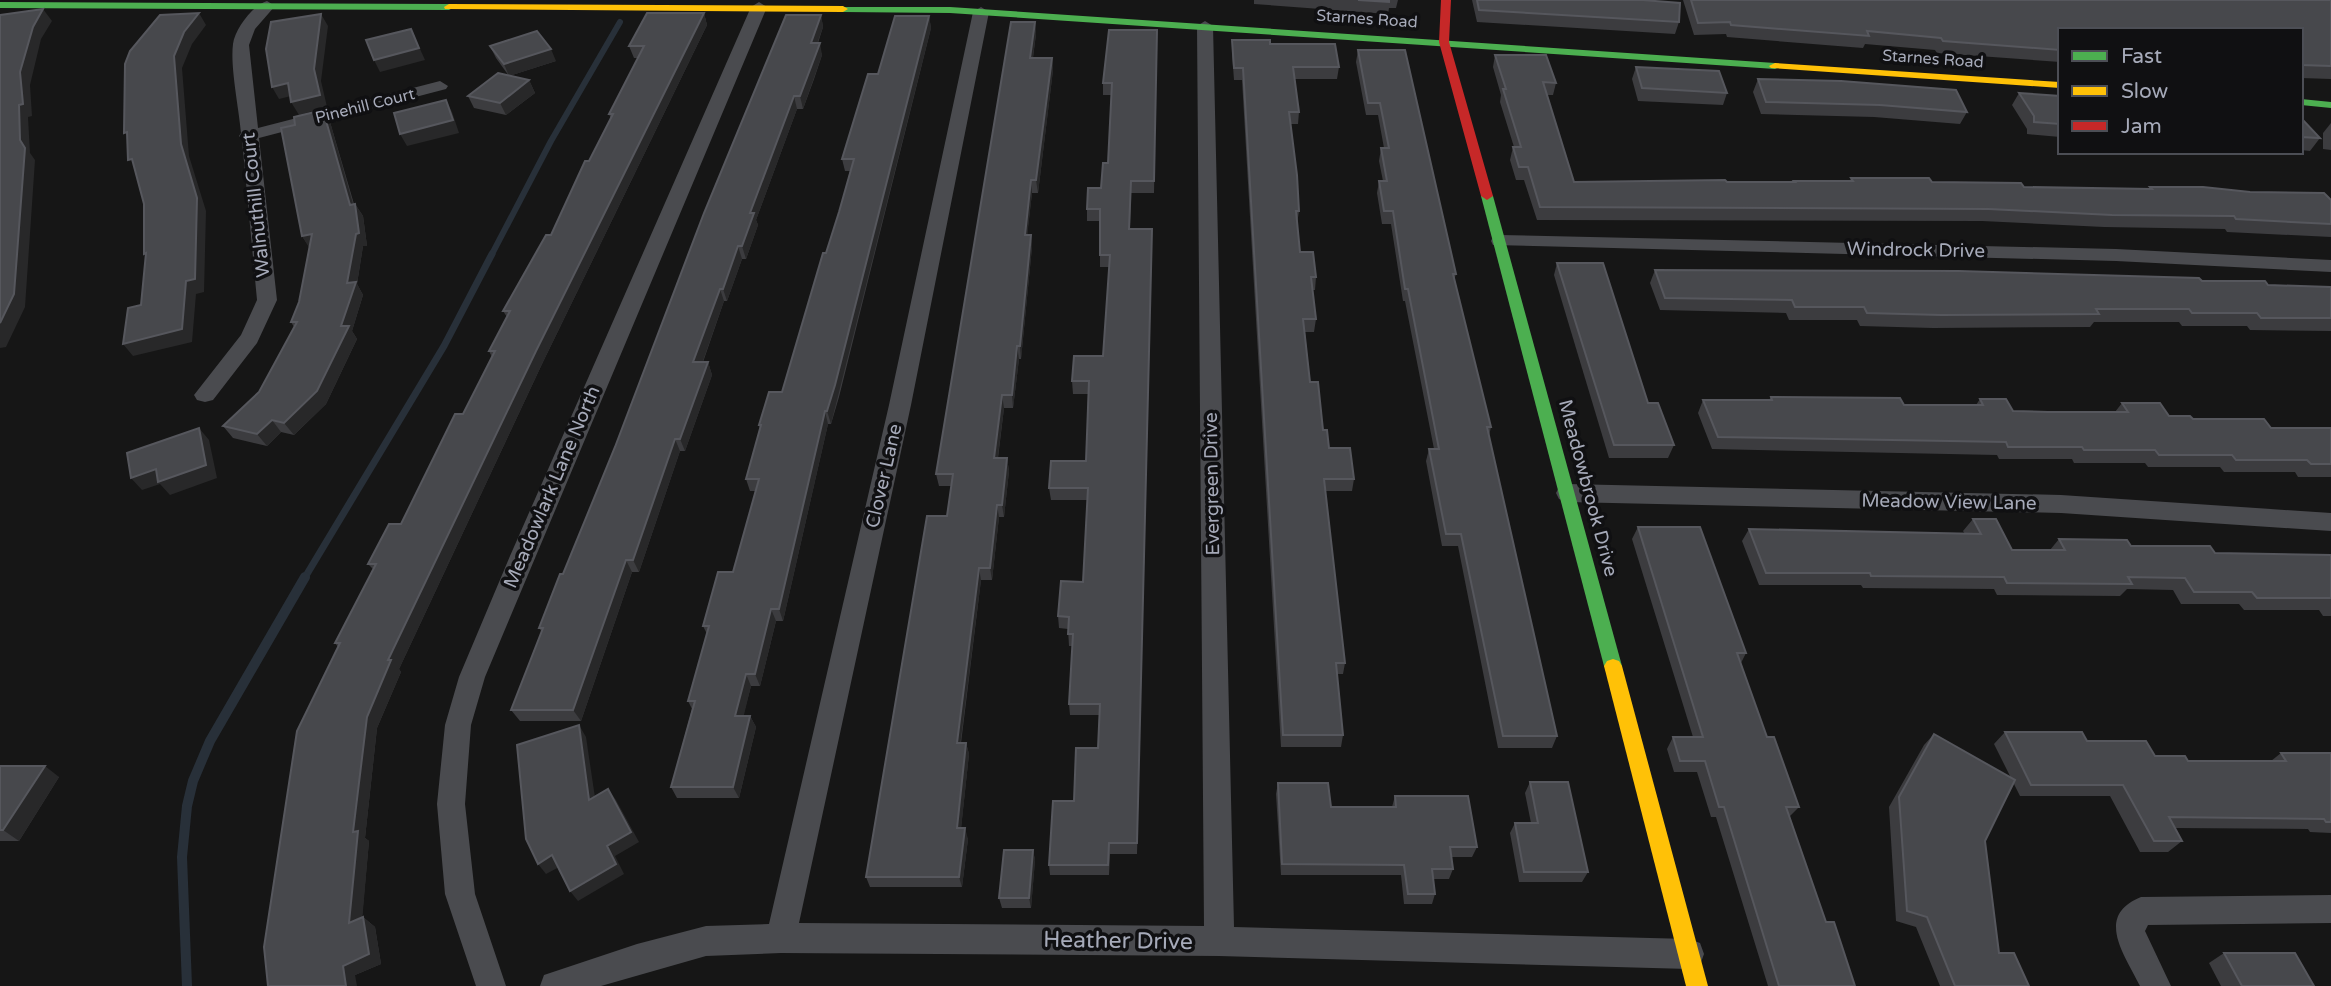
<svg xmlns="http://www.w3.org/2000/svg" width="2331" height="986" font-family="'Varela Round',sans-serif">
<rect width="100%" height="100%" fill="#161616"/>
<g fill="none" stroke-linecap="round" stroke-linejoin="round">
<path stroke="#283039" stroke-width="6" d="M491,256l60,-115 69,-119"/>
<path stroke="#283039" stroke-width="7" d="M304,579l140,-233 48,-92"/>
<path stroke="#283039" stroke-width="10" d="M187,986l-5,-129 5,-51 6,-25 17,-40 95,-164"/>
<g fill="#4a4b4f" fill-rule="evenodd">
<path d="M267,1l8,5 -20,23 -6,16 9,83 182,-47 8,5 -2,3 -187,49 18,162 -20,43 -44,57 -8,2 -8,-2 -3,-5 47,-60 16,-35 -15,-160 -3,-4 2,-3c-2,-24 -11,-66 -8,-89 2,-15 20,-39 34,-43z"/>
<path d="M759,2l8,5 -282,670 -14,48 -6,79 10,90 31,92h-30l-31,-92 -8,-90 8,-79 14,-48 51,-121 241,-549z"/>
<path d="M981,7l8,5 -78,393 -112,518 405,3 -7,-900 8,-5 8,5 21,901 455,12 11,4 4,11 -4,11 -11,4 -470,-13 -438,-3 -75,3 -105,30h-61l4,-11 93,-31 69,-18 63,-2 120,-519 84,-393z"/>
<path d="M1500,235l616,14 215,11v12l-215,-11 -623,-16 -2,-4 2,-4z"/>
<path d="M1567,484l494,11 270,18v18l-270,-18 -494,-11 -8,-3 -3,-6 3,-6z"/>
<path d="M2331,895v28l-183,2 -3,6 26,55h-31c-15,-31 -46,-70 1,-89z"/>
</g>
<g fill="#4caf50" fill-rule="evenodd">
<path d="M0,2l449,2 5,3 -5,3 -449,-2z"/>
<path d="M839,7h111l825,56 6,3 -6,3 -825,-56 -107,-1 -4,-1z"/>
<path d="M2301,99l30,3v6l-30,-3z"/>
<path d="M1487,192l6,4 129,470 -3,5 -6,2 -6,-2 -3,-5 -123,-470z"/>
</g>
<g fill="#ffc107" fill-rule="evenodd">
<path d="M449,4l394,2 5,3 -5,3 -398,-3 -1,-2z"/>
<path d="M1775,63l285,19v6l-289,-20 -2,-2z"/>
<path d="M1613,659l6,2 3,5 86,320h-22l-82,-320 3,-5z"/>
</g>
<path fill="#c62828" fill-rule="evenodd" d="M1441,0h10l-2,42 44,154 -6,4 -6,-4 -42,-154z"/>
</g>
<g fill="#3c3c3f">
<path d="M1254,0h144l-2,8h-7l-1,6 -134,-10z"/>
<path d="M1472,0h171l36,22 -4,12 -198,-12z"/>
<path d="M1683,0h648v79l-30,-1v-48h-241v32l-123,-9 -2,-3 -70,-6 -2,4 -136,-11 -1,-3 -32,1z"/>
<path d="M704,13l3,12 -165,339 -143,305 2,3 -24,56 -12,110 4,3 -7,76h1l12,10 6,37 -26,11 -87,11 70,-339 -3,-4 38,-74 -5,-5 33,-40 62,-110 29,-57 -3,-6 18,-34 -4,-6 48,-76 60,-116 -2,-5 29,-56h-4l-5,-12z"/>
<path d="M821,15l2,12 -5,16 4,12 -8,24 -11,30h-6l-41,111 2,5 -12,34h-4l-15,42h-3l-21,61h5l4,13 -27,76h-5l-41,121h-7l-51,149h-61l-9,-11 31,-78 -3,-4 24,-54 52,-127z"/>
<path d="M929,16l2,12 -92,369 -8,27h-3l-45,197h-7l-16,65h-9l-8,30h7l6,11 -17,71h-62l-6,-11 21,-78 -4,-8 19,-67 -4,-8 30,-54 23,-81h-6l-4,-12 14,-50 -1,-4 23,-33 57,-180 11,-41h-5l-3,-12 36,-85z"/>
<path d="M1035,22l1,12 -3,24h19l1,12 -15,123h-6l-5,42h4l1,12 -11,112h-2l-6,49h-9l-6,50h9l2,13 -5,46h-5l-7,63h-11l-20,163h5l3,11 -8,74 7,11 -6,48h-92l-4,-10 81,-361 4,-30h-12l-3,-12z"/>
<path d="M1157,30l-3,163h-23l-1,36 22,13 -15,612h-27l-1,21h-59l-1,-10 25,-64 24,-53 1,-33h-29l-1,-11 4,-58h-4l-1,-17 -9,-1 -1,-12 25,-34 4,-82h-36l-2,-12 37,-27 2,-67h-15l-1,-13 31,-25 6,-89h-9v-46h-13v-12l14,-21 7,-25 3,-68h-8v-12z"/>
<path d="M1232,40l38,4 69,23 -2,12h-42l4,33 -1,12h-8l9,87 -2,13 3,28 16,25 -1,13h-3l4,29 -2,13h-9l5,50 19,66 25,31 -2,12h-27l20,172 -2,11h-6l6,61 -2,12h-60l-39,-667h-8l-2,-27z"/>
<path d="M490,46l66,15 -47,15 -13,-18z"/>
<path d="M1358,50l98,224 -2,6 37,147 -2,9 68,300 -5,12h-54l-40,-202h-16l-16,-85 3,-12h5l-29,-148h-2l-12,-77h-9l-5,-31 2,-12h4l-4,-20 2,-13h3l-6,-33h-12l-10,-53z"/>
<path d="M1495,55l61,28 -3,12h-6l27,87h220v-1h56l1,-3 173,9 124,2 2,-2 181,13v37l-104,-5 -2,-3 -121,-2 -122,-6 -445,-1 -13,-40h-8l-6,-20 3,-13h1l-14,-45 1,-7 -8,-28z"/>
<path d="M1636,67l91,26 -4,12 -85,-4 -6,-22z"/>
<path d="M1758,79l209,33 -7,12 -86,-7 -113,-3 -8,-22z"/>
<path d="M529,80l6,13 -29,22 -32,-7 -6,-12z"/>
<path d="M2019,93l41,3v41l-33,-3v-5l-15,-24z"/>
<path d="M323,110l7,12 24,82h1l8,12 4,30h-4l-6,38 6,11 -11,36 5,8 -31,65 -32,31 -13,-3 -14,14 -34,-8 -10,-12 36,-34 35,-65 -3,-5 8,-20 11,-54 -8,-12 -7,-111z"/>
<path d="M2301,118l19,20 -10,13 -9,-1z"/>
<path d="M2331,123v27l-8,-1v-16z"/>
<path d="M1557,263l117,182 -6,13h-59l-55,-183z"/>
<path d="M1655,270l547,11 66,4 63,2v44l-81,-1 -3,-4h-65l-3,-4h-85l-4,5 -157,1 -73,-2 -3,-6h-68l-3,-7 -126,-3 -10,-27z"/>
<path d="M1771,397l133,8h72l4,-6 33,12 35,1h67l7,-9 47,13 24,3 78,9h60v49h-33l-3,-5h-71l-4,-5h-72l-3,-4h-71l-2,-4h-73l-2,-4 -285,-6 -14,-36 5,-13h66z"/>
<path d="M1973,519l39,31h38l9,-11 156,14 116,2v61h-8l-4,-6h-75l-5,-6h-58l-8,-14 -46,-1 -7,7 -123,-1 -3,-6 -131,-1 -2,-3h-102l-17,-44 7,-12 216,5 -2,-3z"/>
<path d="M1638,527l108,126 -5,10 26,74 32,70 -10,10 37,105 29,64h-87l-52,-169h-5l-14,-45h-23l-7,-23 6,-12h20l-61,-198z"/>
<path d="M2005,732l82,9 68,15 33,5h83l10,-8h50v80l-21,-1 -2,-3 -133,-1 7,13 -14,11h-28l-30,-56h-90l-6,-12 -29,57 14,112 30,33h-89l-24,-59 -20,-6 -7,-114 35,-62 10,-11 77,44 -17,-34z"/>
<path d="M0,766l59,11 -40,64h-19z"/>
<path d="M1530,782l58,90 -6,10h-63l-9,-49 5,-10h16l-6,-30z"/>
<path d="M1278,783l53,24h61l3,-11 82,51 -5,10h-21l2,12 -4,10h-16l2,15 -3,10h-28l-3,-29h-120l-5,-81z"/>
<path d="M1033,850l2,10 -4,48h-29l-3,-10z"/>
<path d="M2224,953l90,33h-93l-12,-23z"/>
</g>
<g fill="#282829">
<path d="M43,9l9,12 -11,18 -11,46 2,31 -4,1 2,36 5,7 -10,147 -19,40 -6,1v-25l20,-183 -1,-35 1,-33 13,-45z"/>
<path d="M199,13l7,12 -14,19 -10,24 7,88 17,55 -2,81 -8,2 -4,48 -59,14 -10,-12 63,-63 -5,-137 -7,-88 10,-24z"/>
<path d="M704,13l3,12 -165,339 -143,305 2,3 -24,56 -12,110 4,3 -8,92 -12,-10 4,-91 14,-115 21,-57 148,-309z"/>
<path d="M321,14l7,12 -7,55 6,26 -28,8 -8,-13 23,-33z"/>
<path d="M821,15l2,12 -10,28 -2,-12z"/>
<path d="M929,16l2,12 -100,396 -4,-13z"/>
<path d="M1035,22l1,12 -5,36 -1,-12z"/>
<path d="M411,29l14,31 -45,12 -6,-12z"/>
<path d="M820,43l2,12 -19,54 -3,-13z"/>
<path d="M551,49l5,12 -47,15 -5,-12z"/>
<path d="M1052,58l1,12 -15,123 -2,-13z"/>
<path d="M529,80l6,13 -29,22 -6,-12z"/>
<path d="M288,83l7,12 -16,4 -7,-12z"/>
<path d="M794,96l3,13 -41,111 2,5 -12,34 -4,-13 8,-33z"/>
<path d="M446,100l6,12 7,21 -52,13 -7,-12z"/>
<path d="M323,110l7,12 27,96 -7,-13z"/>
<path d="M1031,180l1,13 -6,54 -1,-12z"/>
<path d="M355,204l8,12 4,30h-4l-6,38 6,11 -11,36 5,8 -31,65 -32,31 -10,-12 57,-97z"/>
<path d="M312,234l-2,15 -8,-13z"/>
<path d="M1031,235l1,12 -11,112 -1,-13z"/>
<path d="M1152,242l-15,612v-11z"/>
<path d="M738,246l4,13 -15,42 -4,-12z"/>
<path d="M720,289l4,12 -26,74 -5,-13z"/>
<path d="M1017,346l2,13 -6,49 -1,-13z"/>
<path d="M708,362l4,13 -27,76 -5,-12z"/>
<path d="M1002,395l2,13 -8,63 -2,-13z"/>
<path d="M825,411l3,13 -45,197 -4,-12z"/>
<path d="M272,420l9,12 -14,14 -10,-12z"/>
<path d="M199,428l10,12 8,38 -47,17 -10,-11 -18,6 -11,-12z"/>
<path d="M675,439l5,12 -41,121 -6,-12z"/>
<path d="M1007,458l2,13 -5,46 -2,-12z"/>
<path d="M997,505l2,12 -7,63 -2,-12z"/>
<path d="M626,560l6,12 -51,149 -8,-11z"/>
<path d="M979,568l2,12 -22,174 -2,-11z"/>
<path d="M771,609l5,12 -16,65 -5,-12z"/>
<path d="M746,674l5,12 -10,41 -6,-11z"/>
<path d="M750,716l6,11 -17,71 -6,-11z"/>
<path d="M579,725l7,12 11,74 -8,-11z"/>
<path d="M966,743l3,11 -9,85 -3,-11z"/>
<path d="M45,766l14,11 -40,64 -16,-11z"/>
<path d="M608,789l8,11 23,42 -24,14 9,18 -46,27 -8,-10 37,-45z"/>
<path d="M965,828l3,11 -6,48 -3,-10z"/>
<path d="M1033,850l2,10 -4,48 -2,-10z"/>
<path d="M552,855l9,11 -15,8 -8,-10z"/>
<path d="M363,917l12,10 6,37 -26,11 2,11h-11l-3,-20z"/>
</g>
<g fill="#47484c" stroke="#56575d" stroke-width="2">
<path d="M1358,0h31v2z"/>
<path d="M1477,0h166l37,3 -1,19 -200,-12z"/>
<path d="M1691,0h640v66l-30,-1v-35h-241v20l-117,-9 -2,-3 -74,-7 2,5 -138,-11 -1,-3 -32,1z"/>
<path d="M43,9l-10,18 -13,45 3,32 -4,1 1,35 5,8 -11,146 -14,29v-308z"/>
<path d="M199,13l-15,19 -10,24 7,88 16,54 -2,81 -9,2 -4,48 -59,15 5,-36 13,-3 5,-52 -2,1v-50l-12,-45 -4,1 -1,-28 -3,1 1,-69 5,-13 30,-36z"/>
<path d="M647,13h57l-168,338 -148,309h3l-24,57 -14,115 5,-1 -9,92 14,-6 6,37 -26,12 3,20h-78l-4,-39 33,-216 43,-88h-5l41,-79h-8l21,-40h12l54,-110h8l32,-63h-6l21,-40h-7l43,-76h5l34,-74h4l24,-47h-4l35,-68h-15z"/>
<path d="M321,14l-7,55 6,26 -29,7 -3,-19 -16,4 -6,-38 5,-27z"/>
<path d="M786,15h35l-10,28h9l-20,53h-6l-44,117h4l-12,33h-4l-15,43h-3l-27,73h15l-28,77h-5l-42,121h-7l-53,150h-62l32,-82h-4l21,-54h3l52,-127 89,-234z"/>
<path d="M895,16h34l-94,369 -8,26h-2l-46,198h-8l-16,65h-9l-11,42h15l-17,71h-62l24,-86h-7l21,-75h-6l15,-54h15l26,-93h-13l15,-54h-2l10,-33h13l41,-139h3l13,-41 15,-53h-12l26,-85h10z"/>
<path d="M1011,22h24l-5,36h22l-16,122h-5l-6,55h6l-11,111h-3l-5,49h-10l-8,63h13l-5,47h-5l-7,63h-11l-22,175h9l-9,85h8l-6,49h-93l61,-361h20l6,-42h-17z"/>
<path d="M411,29l8,19 -45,12 -8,-20z"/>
<path d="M1109,30h48l-3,151h-23l-2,48h23l-15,614h-28l-1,22h-59l4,-64h21l2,-53h22l2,-44h-31l4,-70h-5l1,-17 -11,-1 3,-35 22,1 5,-94h-39l2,-27h35l3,-80h-17l2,-25h29l7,-101h-10v-46h-13l1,-21h13l2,-25h5l4,-80h-9z"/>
<path d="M537,31l14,18 -47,15 -14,-18z"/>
<path d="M1232,40h38v4h65l4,23h-46l6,45h-10l8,63 2,36h-3l4,41h13l3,25h-5l5,42h-13l7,63h8l5,48h4l2,18h21l4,31h-30l21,184h-9l7,72h-60l-40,-667h-9z"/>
<path d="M1358,50h47l51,224h-3l38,153h-4l70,309h-54l-42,-202h-15l-17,-85h10l-31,-160h-3l-12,-78h-9l-5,-30h8l-6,-33h8l-9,-45h-12z"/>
<path d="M1495,55h51l10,28 -13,-1 31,100 151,-2 2,2h68l-1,-1h59l-2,-3h78l3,4 89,1 3,4 128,2 -2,-2h53l47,5 74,1 7,7v24l-95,-5 -2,-3 -122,-1 -123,-6 -449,-2 -12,-40h-9l-6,-20h8l-18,-58h3z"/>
<path d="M1636,67l83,4 8,22 -85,-5z"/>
<path d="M498,73l31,7 -29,23 -32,-7z"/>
<path d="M1758,79l83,2 115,9 11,22 -87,-7 -114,-3z"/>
<path d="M2019,93l41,3v28l-26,-2v-6z"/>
<path d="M446,100l7,20 -53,14 -6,-21z"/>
<path d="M323,110l27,95 5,-1 4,29 -3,1 -9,49 9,-1 -15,44h8l-32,65 -33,32 -12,-3 -15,14 -34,-8 36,-34 38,-70h-6l8,-20 13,-68 -10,2 -21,-108 14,-3 -1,-8z"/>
<path d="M2301,118l19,20 -19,-1z"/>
<path d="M1557,263h46l45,140h10l16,42h-60z"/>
<path d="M1655,270l304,1 240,7 3,3h63l3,4 63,2v31h-70l-4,-5h-65l-3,-4h-93l3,5 -158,1 -74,-2 -3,-6h-69l-3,-7 -127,-2z"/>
<path d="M1771,397l129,1 4,7h79l-3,-6h26l7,12 35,1h80l-6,-9h38l9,13h21l3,3h71l7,9h60v36h-20l-4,-4h-71l-4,-5h-73l-4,-5h-71l-2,-3h-74l-2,-5 -288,-5 -15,-37h69z"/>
<path d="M199,428l7,37 -48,17 -2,-13 -25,9 -4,-25z"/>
<path d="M1973,519h23l16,31h53l-6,-11 68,1 4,6h79l5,7 116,2v43h-74l-5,-6h-58l-9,-14 -57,-1 4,7 -125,-1 -3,-6 -133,-1 -1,-3h-104l-17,-44 232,5z"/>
<path d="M1638,527h62l46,126h-9l30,84h7l25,70h-13l40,115h8l21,64h-76l-55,-179h-5l-14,-46h-25l-7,-24h30z"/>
<path d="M579,725l10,75 19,-11 23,43 -24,14 9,18 -46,27 -18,-36 -14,9 -12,-25 -9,-94z"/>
<path d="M2005,732h77l5,9h59l9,15h30l3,5h98l-5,-8h50v69h-5l-2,-3 -155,-2 13,24h-28l-31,-56h-92z"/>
<path d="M1934,734l81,46 -30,61 14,112h15l15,33h-74l-28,-69 -20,-6 -8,-114z"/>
<path d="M0,766h45l-42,64h-3z"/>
<path d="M1530,782h38l20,90h-64l-9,-49h23z"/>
<path d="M1278,783h50l3,24h65l-1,-11h73l9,51h-27l3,22h-21l3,25h-27l-4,-29 -122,-1z"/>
<path d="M1004,850h29l-4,48h-30z"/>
<path d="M2224,953h71l19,33h-72z"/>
</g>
<g text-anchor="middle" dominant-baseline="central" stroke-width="7" stroke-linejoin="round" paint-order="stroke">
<g font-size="16" fill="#a6aab9" stroke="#101012">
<text transform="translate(1367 19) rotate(4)">Starnes Road</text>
<text transform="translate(1933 59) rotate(4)">Starnes Road</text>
<text transform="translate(365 106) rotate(-14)">Pinehill Court</text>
</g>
<g font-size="19" fill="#a6aab9" stroke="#101012">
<text transform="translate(256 205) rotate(-96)">Walnuthill Court</text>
<text transform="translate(1916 250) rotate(1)">Windrock Drive</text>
<text transform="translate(884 476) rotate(-77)">Clover Lane</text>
<text transform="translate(1212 484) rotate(-91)">Evergreen Drive</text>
<text transform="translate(552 487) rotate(-67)">Meadowlark Lane North</text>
<text transform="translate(1588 488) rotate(75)">Meadowbrook Drive</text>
<text transform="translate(1949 502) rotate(1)">Meadow View Lane</text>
</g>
<g font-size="23" fill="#a6aab9" stroke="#101012">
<text transform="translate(1118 941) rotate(1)">Heather Drive</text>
</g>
</g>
<rect x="2058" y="28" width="245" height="126" fill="#101012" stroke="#4c4e55" stroke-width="2"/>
<rect x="2072" y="51" width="35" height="10" fill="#4caf50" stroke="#4c4e55" stroke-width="2"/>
<text x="2121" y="63" font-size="21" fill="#a6aab9">Fast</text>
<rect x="2072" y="86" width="35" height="10" fill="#ffc107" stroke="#4c4e55" stroke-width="2"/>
<text x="2121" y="98" font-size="21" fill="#a6aab9">Slow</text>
<rect x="2072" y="121" width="35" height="10" fill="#c62828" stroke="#4c4e55" stroke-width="2"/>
<text x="2121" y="133" font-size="21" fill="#a6aab9">Jam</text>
</svg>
